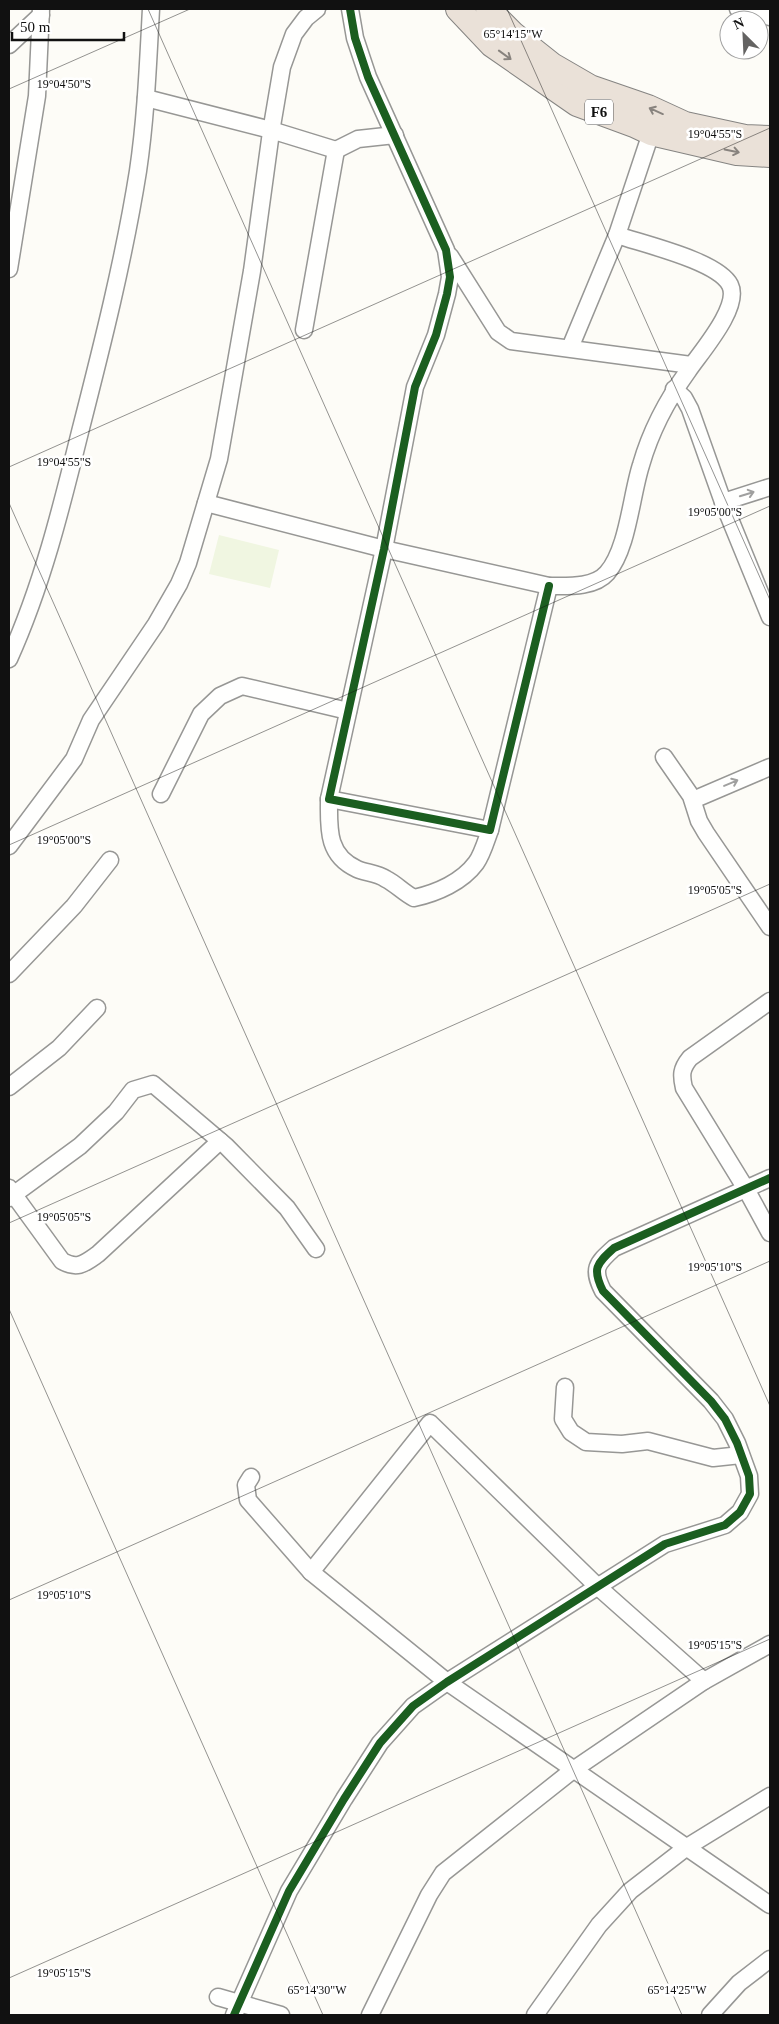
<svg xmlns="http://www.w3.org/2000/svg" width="779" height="2024" font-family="'Times New Roman',serif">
<rect width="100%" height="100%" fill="#fdfcf7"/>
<path fill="#f0f6e1" d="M219,535l60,15 -9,38 -61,-14z"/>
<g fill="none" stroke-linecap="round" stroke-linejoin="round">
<defs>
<g id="minor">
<path d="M350,9l5,29 13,39 78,173 4,27 -3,17 -11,41 -21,52 -31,162 -55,250c0,28 -3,56 28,70 9,4 20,4 29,10 10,5 18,14 28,19 23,-5 48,-16 62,-35 6,-8 10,-22 14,-33l59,-244"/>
<path d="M738,9l32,8"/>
<path d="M9,45l32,-30"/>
<path d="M146,98l125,32 65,20 22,-11 37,-4"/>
<path d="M450,256l48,76 13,9 180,24"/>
<path d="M9,269l28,-173 4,-87"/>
<path d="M304,330l32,-180"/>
<path d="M570,348l47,-113 34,-102"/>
<path d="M674,389l10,9 6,11 33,93 47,115"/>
<path d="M723,502l47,-15"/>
<path d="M206,503l178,46 165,37c18,0 45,2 58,-13 21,-24 24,-77 34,-108 10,-35 26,-65 47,-94 12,-18 53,-64 42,-86 -12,-24 -87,-41 -113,-50"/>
<path d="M9,659c33,-73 52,-150 71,-227 22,-86 44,-173 58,-261 8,-54 10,-108 13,-162"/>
<path d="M664,757l27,39 8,25 7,12 64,94"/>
<path d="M161,794l40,-80 19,-18 22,-10 106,25"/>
<path d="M329,799l161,31"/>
<path d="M693,800l77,-33"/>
<path d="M9,846l65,-87 17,-39 65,-96 23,-40 9,-21 31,-104 33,-188 19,-139 11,-65 12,-33 12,-16 11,-9"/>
<path d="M9,974l65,-68 36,-46"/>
<path d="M770,1001l-80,57c-9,11 -9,17 -6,30l62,101 24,44"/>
<path d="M9,1087l50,-39 38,-40"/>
<path d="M9,1188l53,73c16,9 23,2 36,-7l122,-113"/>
<path d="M9,1198l71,-52 36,-34 17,-22 20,-6 73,62 61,62 29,41"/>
<path d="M565,1387l-2,32 8,13 15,10 36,2 26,-3 65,17 28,-3"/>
<path d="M251,1477l-5,8 2,15 63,72 136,110 323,223"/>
<path d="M311,1572l119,-149 167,163 107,95"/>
<path d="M218,1997l63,18"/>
<path d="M234,2015l55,-124 55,-92 36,-56 33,-37 34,-24 218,-138 60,-19 15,-13 10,-18 -1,-18 -12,-33 -12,-24 -14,-18 -108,-110c-11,-22 -7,-27 11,-43l156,-70"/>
<path d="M370,2015l59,-120 14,-22 130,-103 131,-89 66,-37"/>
<path d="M535,2015l64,-90 31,-34 57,-44 83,-51"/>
<path d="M710,2015l29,-32 31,-24"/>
</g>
<g id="highway">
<path d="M458,9l34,36 85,59 57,21 17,8 86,20 33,2"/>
<path d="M488,9l25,25 39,31 38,22 58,20 37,17 60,13 25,1"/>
</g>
</defs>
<use href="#minor" stroke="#979795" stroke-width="19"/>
<use href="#highway" stroke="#858482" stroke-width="26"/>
<use href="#minor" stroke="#fffffe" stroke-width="16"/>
<use href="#highway" stroke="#eae1d8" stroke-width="24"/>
<defs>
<g id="cycleway">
<path d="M350,9l5,29 13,39 78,173 4,27 -3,17 -11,41 -21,52 -31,162 -55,250 161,31 59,-244"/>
<path d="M234,2015l55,-124 55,-92 36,-56 33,-37 34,-24 218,-138 60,-19 15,-13 10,-18 -1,-18 -12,-33 -12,-24 -14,-18 -108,-110c-11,-22 -7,-27 11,-43l156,-70"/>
</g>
</defs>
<use href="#cycleway" stroke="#fff" stroke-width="11"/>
<use href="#cycleway" stroke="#1b5e20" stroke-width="8"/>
</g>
<defs><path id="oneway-shaft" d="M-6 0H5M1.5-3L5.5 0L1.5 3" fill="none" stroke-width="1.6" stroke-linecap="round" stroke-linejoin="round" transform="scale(1.25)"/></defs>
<g stroke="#88837e">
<use href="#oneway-shaft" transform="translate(505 55) rotate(36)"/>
<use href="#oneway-shaft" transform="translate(656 111) rotate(-156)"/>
<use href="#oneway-shaft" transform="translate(732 151) rotate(11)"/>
</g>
<g stroke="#a0a09f">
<use href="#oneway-shaft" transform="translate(747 494) rotate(-17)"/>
<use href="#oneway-shaft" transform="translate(731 783) rotate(-23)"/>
</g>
<path fill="none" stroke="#111" stroke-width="1" stroke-opacity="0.45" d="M148,9l622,1397M507,9l263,591M9,89l181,-80M9,467l761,-339M9,503l673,1512M9,845l761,-339M9,1223l761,-339M9,1309l314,706M9,1600l761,-339M9,1978l761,-339"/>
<g text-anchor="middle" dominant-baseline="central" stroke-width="5" stroke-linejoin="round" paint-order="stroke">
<rect fill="#fff" stroke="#585858" stroke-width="1" x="585" y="99.5" width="28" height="25" rx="4"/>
<g font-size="15" font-weight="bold" fill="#111">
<text x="599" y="112">F6</text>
</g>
</g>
<g font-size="12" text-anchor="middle" fill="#111" stroke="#fff" stroke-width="5" stroke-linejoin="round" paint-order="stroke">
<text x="513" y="38">65°14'15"W</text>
<text x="64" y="88">19°04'50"S</text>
<text x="715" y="138">19°04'55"S</text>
<text x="64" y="466">19°04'55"S</text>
<text x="715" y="516">19°05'00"S</text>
<text x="64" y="844">19°05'00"S</text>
<text x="715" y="894">19°05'05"S</text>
<text x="64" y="1221">19°05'05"S</text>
<text x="715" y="1271">19°05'10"S</text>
<text x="64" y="1599">19°05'10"S</text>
<text x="715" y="1649">19°05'15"S</text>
<text x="64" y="1977">19°05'15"S</text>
<text x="317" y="1994">65°14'30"W</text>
<text x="677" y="1994">65°14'25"W</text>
</g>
<rect width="779" height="2024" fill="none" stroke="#111111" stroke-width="20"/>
<g transform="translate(744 35) rotate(336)"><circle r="24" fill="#ffffff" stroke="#a0a0a0"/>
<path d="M0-4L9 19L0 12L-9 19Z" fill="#646362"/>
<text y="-8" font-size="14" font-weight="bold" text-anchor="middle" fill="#111111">N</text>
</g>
<path d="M12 32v8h112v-8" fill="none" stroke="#111111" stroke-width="2.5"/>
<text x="20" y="32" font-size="15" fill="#111111" stroke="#ffffff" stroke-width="4" paint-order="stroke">50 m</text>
</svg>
